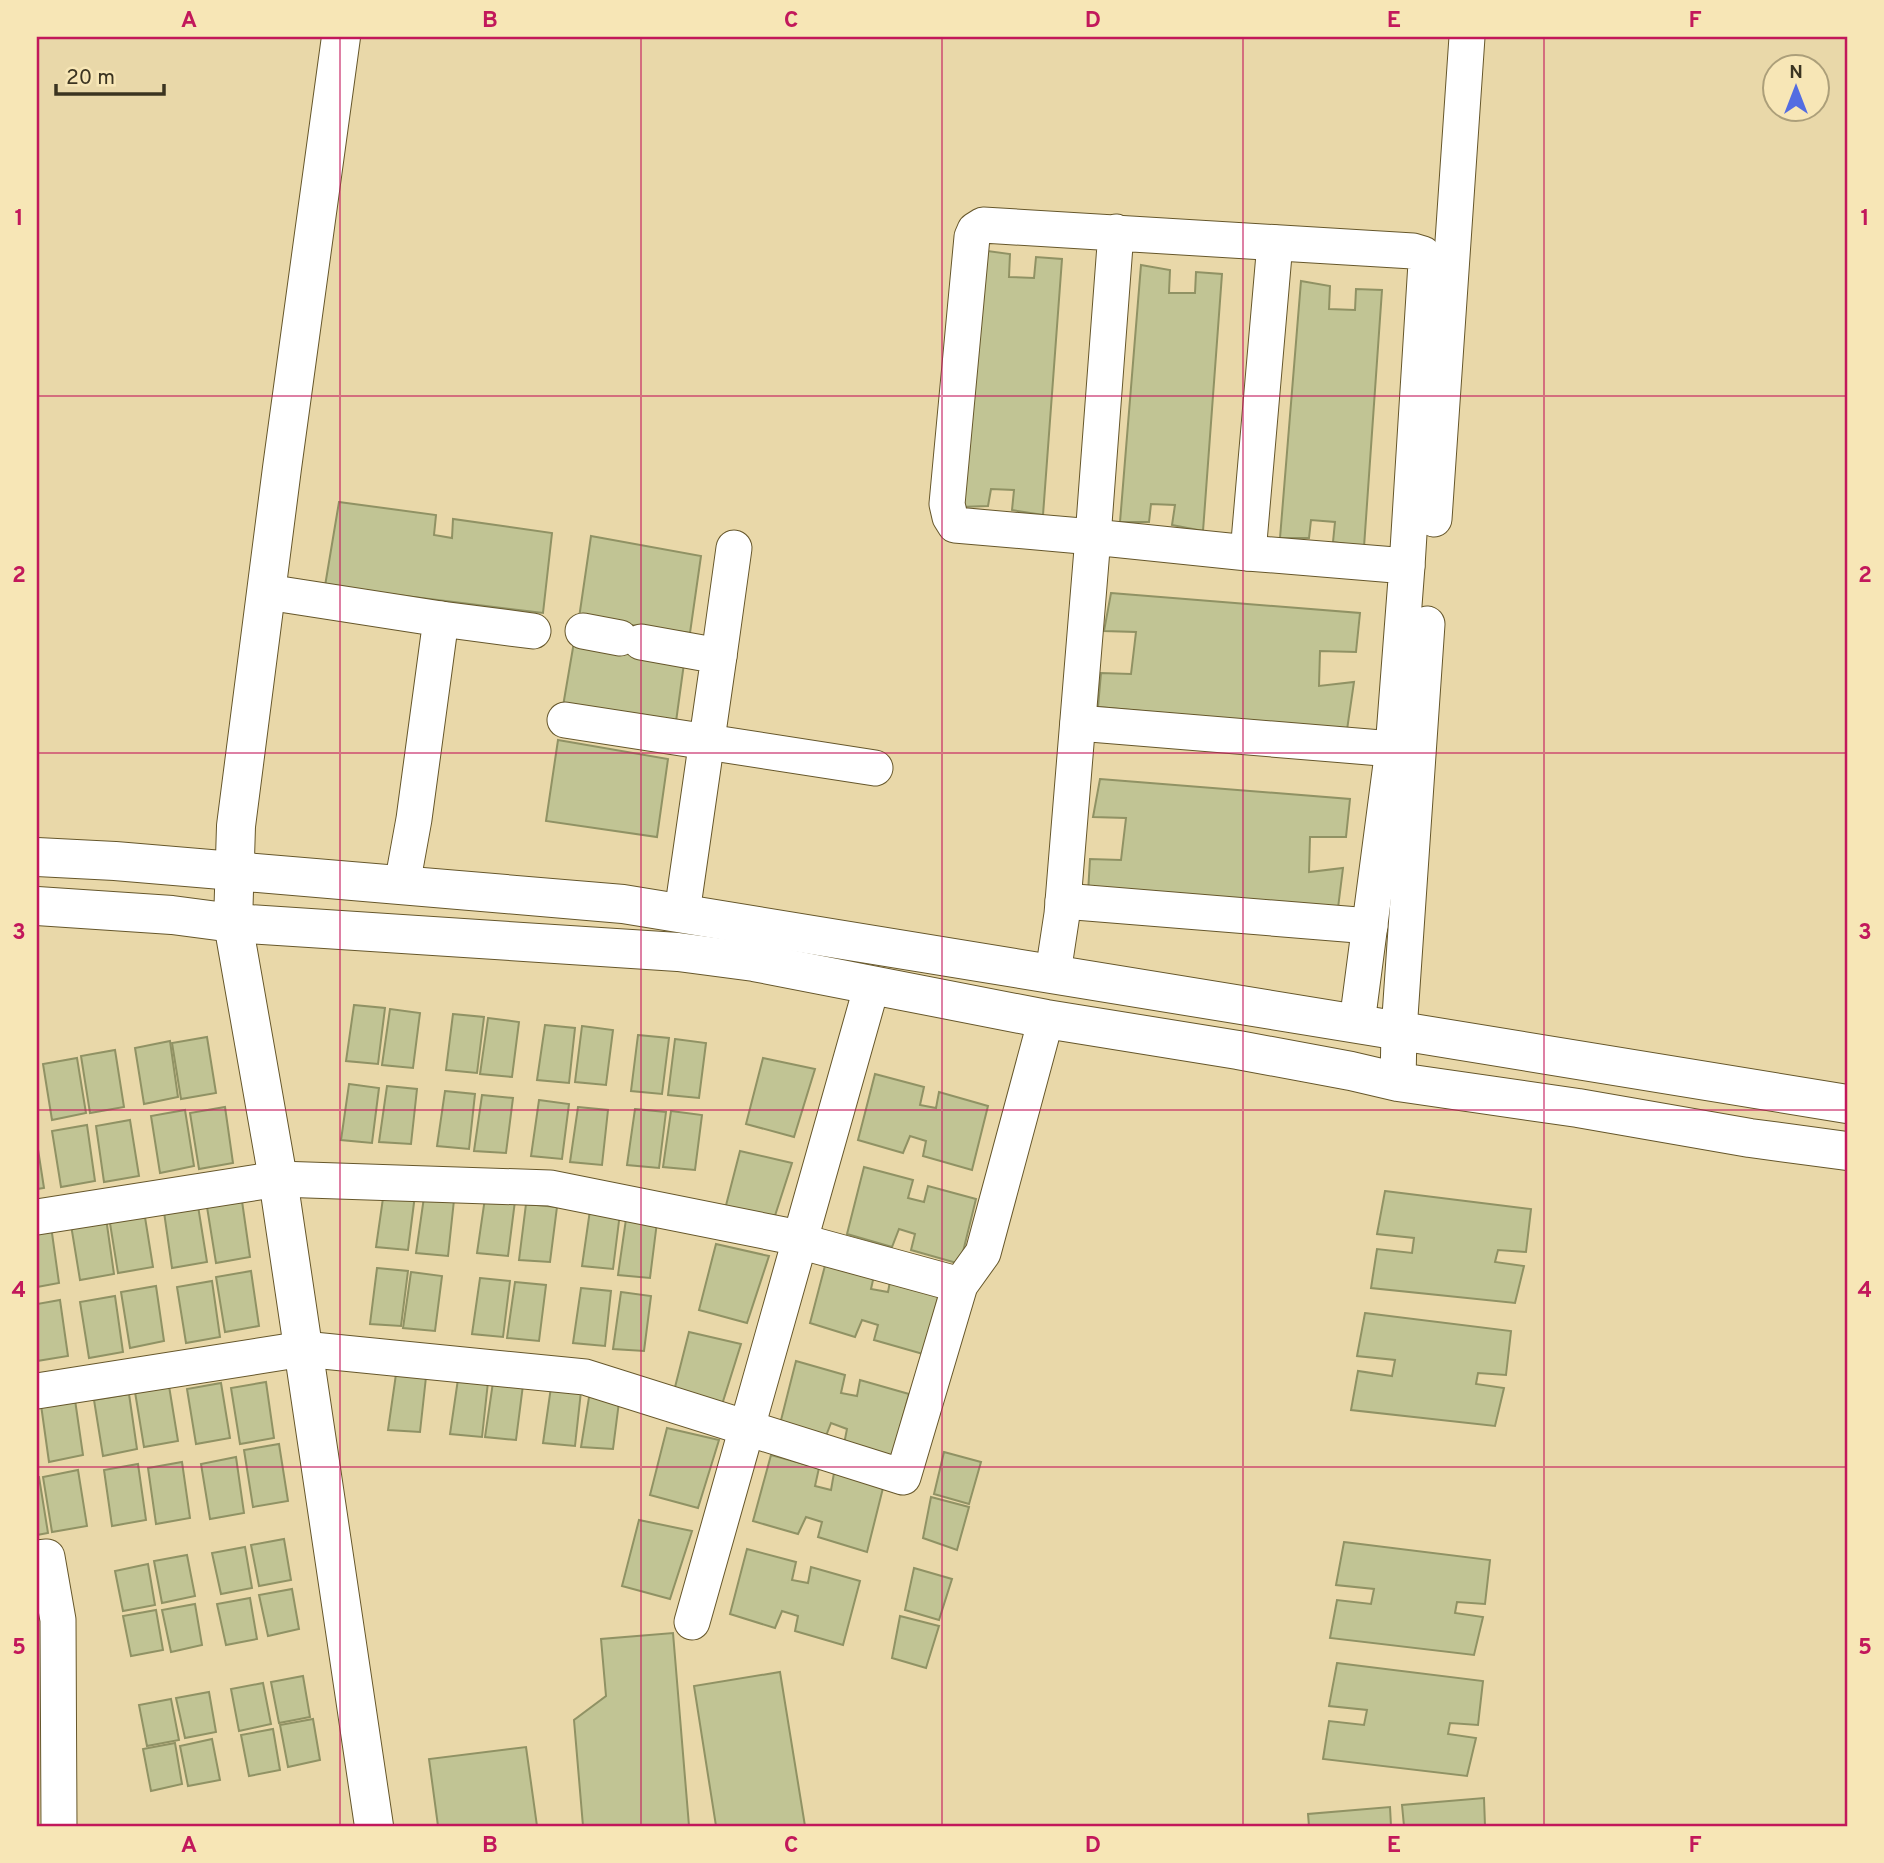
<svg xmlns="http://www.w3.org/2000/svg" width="1884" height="1863" font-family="Overpass,sans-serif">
<rect width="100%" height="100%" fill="#e9d8a9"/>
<g fill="#c1c494" stroke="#909264" stroke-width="2">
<path d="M980,250l30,4 -1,23 25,1 2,-21 26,2 -19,256 -31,-5 2,-20 -23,-1 -3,17 -28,1z"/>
<path d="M1141,265l29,5 -1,23h26l1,-21 26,2 -19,257 -31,-6 3,-20 -24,-1 -2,18h-29z"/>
<path d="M1301,281l29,5 -1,23 26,1 1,-21 26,1 -18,257 -31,-5 2,-20 -24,-2 -2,18h-29z"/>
<path d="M339,502l97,13 -2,20 18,3 1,-19 99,14 -9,80 -218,-27z"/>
<path d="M591,536l110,20 -11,77 -111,-15z"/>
<path d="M1111,593l249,20 -4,39 -36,-1 -1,35 35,-4 -7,48 -249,-23 3,-34 30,1 5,-42 -32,-1z"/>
<path d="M575,636l110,20 -10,73 -113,-17z"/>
<path d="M558,740l110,19 -11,78 -111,-16z"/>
<path d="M1100,779l250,20 -4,38h-36l-1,35 34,-4 -6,48 -249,-23 2,-34 31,1 5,-42 -33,-1z"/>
<path d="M354,1005l31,3 -7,56 -32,-3z"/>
<path d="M390,1009l30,4 -7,55 -31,-3z"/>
<path d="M453,1014l31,3 -7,56 -31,-3z"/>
<path d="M488,1018l31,4 -7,55 -32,-3z"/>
<path d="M545,1025l30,3 -6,55 -32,-3z"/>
<path d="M582,1026l31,4 -7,55 -31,-3z"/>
<path d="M638,1035l31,3 -7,56 -31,-3z"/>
<path d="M207,1037l9,56 -35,6 -9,-56z"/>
<path d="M675,1039l31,4 -7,55 -31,-3z"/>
<path d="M170,1041l8,56 -34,7 -9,-56z"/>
<path d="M115,1050l9,57 -34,6 -9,-57z"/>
<path d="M77,1058l9,55 -34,7 -9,-56z"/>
<path d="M763,1058l52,11 -21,68 -48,-13z"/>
<path d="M875,1074l49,13 -4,18 16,3 3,-16 49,14 -16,64 -49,-14 3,-15 -16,-5 -7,17 -45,-13z"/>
<path d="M349,1084l30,4 -7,55 -31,-3z"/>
<path d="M387,1086l30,3 -6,55 -32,-2z"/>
<path d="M445,1091l30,3 -6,55 -32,-3z"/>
<path d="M482,1095l31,3 -7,55 -32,-2z"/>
<path d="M539,1100l30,4 -7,55 -31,-3z"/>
<path d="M225,1107l8,56 -34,6 -9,-56z"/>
<path d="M578,1107l30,3 -6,55 -32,-3z"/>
<path d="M635,1109l31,3 -7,56 -32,-3z"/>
<path d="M185,1110l9,56 -34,7 -9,-57z"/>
<path d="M671,1111l31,4 -7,55 -32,-3z"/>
<path d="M130,1120l9,56 -35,6 -8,-56z"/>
<path d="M87,1125l8,56 -34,6 -9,-56z"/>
<path d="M37,1143l7,45 -7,1z"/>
<path d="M740,1151l52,12 -21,65 -48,-11z"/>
<path d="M864,1167l49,13 -5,18 16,4 4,-16 48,13 -16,65 -49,-14 4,-16 -16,-5 -7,18 -45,-13z"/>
<path d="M384,1191l31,4 -7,55 -32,-3z"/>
<path d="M1385,1191l146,18 -5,43 -28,-2 -3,12 29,4 -9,37 -144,-15 6,-39 35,4 2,-15 -37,-4z"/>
<path d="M424,1197l30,3 -6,56 -32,-3z"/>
<path d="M485,1198l30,3 -7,55 -31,-3z"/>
<path d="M242,1201l8,56 -34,6 -9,-56z"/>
<path d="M526,1204l31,3 -7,55 -31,-2z"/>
<path d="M198,1206l9,56 -35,6 -8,-56z"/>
<path d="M590,1210l30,3 -7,56 -31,-3z"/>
<path d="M144,1211l9,56 -35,6 -9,-56z"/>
<path d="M106,1218l8,56 -34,6 -9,-55z"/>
<path d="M626,1219l31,3 -7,56 -32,-3z"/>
<path d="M51,1226l8,57 -22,4v-58z"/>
<path d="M716,1244l53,12 -22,67 -48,-13z"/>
<path d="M827,1258l48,13 -4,18 17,3 3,-16 49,14 -17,64 -49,-14 4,-15 -16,-5 -7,17 -45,-14z"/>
<path d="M377,1268l31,3 -7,55 -31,-2z"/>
<path d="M251,1271l8,55 -34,6 -9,-55z"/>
<path d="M411,1272l31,4 -7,55 -32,-3z"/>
<path d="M480,1278l30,3 -7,56 -31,-3z"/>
<path d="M212,1281l8,56 -34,6 -9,-56z"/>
<path d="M515,1282l31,3 -7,56 -32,-3z"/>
<path d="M156,1286l8,55 -34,7 -9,-56z"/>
<path d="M581,1288l30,3 -6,55 -32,-3z"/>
<path d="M621,1292l30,4 -7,55 -31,-2z"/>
<path d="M115,1296l8,56 -34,6 -9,-56z"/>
<path d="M60,1300l8,56 -31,5v-57z"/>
<path d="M1365,1313l146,18 -5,44 -28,-2 -2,11 28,4 -9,38 -144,-16 7,-39 34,5 3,-16 -38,-4z"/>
<path d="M689,1332l52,12 -21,67 -48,-12z"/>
<path d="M796,1361l49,14 -4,18 16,3 3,-16 49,14 -17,64 -48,-14 3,-15 -16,-6 -7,18 -45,-13z"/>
<path d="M396,1374l30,3 -6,55 -32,-2z"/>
<path d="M458,1379l30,3 -6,55 -32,-3z"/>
<path d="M266,1382l8,56 -34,6 -9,-56z"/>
<path d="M493,1382l30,3 -7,55 -31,-3z"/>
<path d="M221,1383l9,55 -34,6 -9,-55z"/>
<path d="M169,1386l9,55 -34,6 -9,-55z"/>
<path d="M551,1387l30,4 -6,55 -32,-3z"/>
<path d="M590,1391l30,3 -7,55 -32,-2z"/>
<path d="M129,1394l8,55 -34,7 -9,-56z"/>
<path d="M75,1400l8,55 -34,7 -8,-57z"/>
<path d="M667,1428l52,12 -21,68 -48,-13z"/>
<path d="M279,1444l9,57 -35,6 -9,-57z"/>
<path d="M944,1452l37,10 -12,42 -35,-10z"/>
<path d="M771,1455l48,13 -4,18 16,4 3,-17 49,15 -16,64 -49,-15 4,-15 -16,-5 -8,17 -45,-13z"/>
<path d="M236,1457l8,56 -34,6 -9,-55z"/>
<path d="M182,1462l8,56 -34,6 -8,-56z"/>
<path d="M138,1464l8,56 -34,6 -8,-56z"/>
<path d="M78,1470l9,56 -35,6 -9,-55z"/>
<path d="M37,1477h2l9,56 -11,2z"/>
<path d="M931,1497l38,10 -12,43 -34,-12z"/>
<path d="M639,1520l53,11 -22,68 -48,-13z"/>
<path d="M284,1539l7,41 -32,6 -8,-41z"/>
<path d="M1344,1542l146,18 -5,44 -28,-2 -2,11 28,4 -9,38 -144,-17 7,-38 34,4 3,-15 -38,-4z"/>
<path d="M245,1547l7,41 -31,6 -9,-41z"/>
<path d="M747,1549l49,13 -4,18 16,3 3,-16 49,14 -17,64 -48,-14 3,-15 -16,-5 -7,17 -45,-14z"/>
<path d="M187,1555l8,41 -33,7 -8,-42z"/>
<path d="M148,1564l7,41 -32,6 -8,-40z"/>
<path d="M914,1568l38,11 -13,41 -34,-10z"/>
<path d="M292,1589l7,40 -31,7 -9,-41z"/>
<path d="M250,1598l7,41 -31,6 -9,-41z"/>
<path d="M195,1604l7,41 -31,7 -9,-42z"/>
<path d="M156,1610l7,40 -32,6 -8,-40z"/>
<path d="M900,1616l39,10 -13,42 -34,-10z"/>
<path d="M673,1633l16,193h-106l-9,-106 32,-24 -5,-57z"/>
<path d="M1337,1663l146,18 -5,44 -28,-2 -2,11 28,4 -9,38 -144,-17 6,-38 35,4 3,-15 -38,-4z"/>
<path d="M780,1672l25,154h-89l-22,-140z"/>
<path d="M303,1676l7,41 -31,6 -8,-41z"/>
<path d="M263,1683l8,41 -32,7 -8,-42z"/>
<path d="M209,1692l7,40 -31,6 -9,-40z"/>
<path d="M171,1699l8,41 -32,6 -8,-41z"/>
<path d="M313,1719l7,41 -32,7 -8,-42z"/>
<path d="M273,1729l7,41 -31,6 -8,-41z"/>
<path d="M212,1739l8,41 -32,6 -8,-40z"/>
<path d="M175,1743l7,41 -31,7 -8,-42z"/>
<path d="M526,1747l11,79h-99l-9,-67z"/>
<path d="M1484,1798l1,28h-81l-2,-21z"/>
<path d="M1390,1807l1,19h-82l-1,-12z"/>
</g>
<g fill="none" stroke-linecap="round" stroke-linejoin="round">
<defs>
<g id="minor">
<path d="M1116,232l-23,305 -138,-12 -5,-8 -3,-13 25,-267 3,-7 8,-5 430,26 10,3 3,9 -19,303"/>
<path d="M1434,519l33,-482"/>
<path d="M1248,553l27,-310"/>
<path d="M267,592l174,27 -27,200 -12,66"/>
<path d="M441,619l92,12"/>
<path d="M583,631l37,7"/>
<path d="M641,642l78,14 -37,257"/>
<path d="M719,656l15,-108"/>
<path d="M565,720l310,48"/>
<path d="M1078,723l315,26"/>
<path d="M1063,901l307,25"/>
<path d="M1053,973l9,-59 31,-377 155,16 159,13 -14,183 -36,274"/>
<path d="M1398,1082l1,-51 28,-407"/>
<path d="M37,1217l241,-38 272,9 249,50v3l161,44"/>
<path d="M37,1391l266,-42 282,28 318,100 57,-192 23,-32 63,-234"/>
<path d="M37,1558l10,-1 11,63 1,206"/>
<path d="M692,1622l180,-637"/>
</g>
<g id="tertiary">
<path d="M341,37l-59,431 -46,358 -3,97 45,256 96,647"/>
<path d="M37,857l78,4 508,43 1224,200"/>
<path d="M37,906l135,9 61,8 445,29 76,10 292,57 192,31 113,21 47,11 180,26 172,30 97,13"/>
</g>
</defs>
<use href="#minor" stroke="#66572b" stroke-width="37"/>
<use href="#tertiary" stroke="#66572b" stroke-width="40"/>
<use href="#minor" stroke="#fff" stroke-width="35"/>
<use href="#tertiary" stroke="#fff" stroke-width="38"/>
</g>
<path fill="none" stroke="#c2185b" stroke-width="2" stroke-opacity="0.55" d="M340,37v1789M641,37v1789M942,37v1789M1243,37v1789M1544,37v1789M37,396h1810M37,753h1810M37,1110h1810M37,1467h1810"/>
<rect width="1884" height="1863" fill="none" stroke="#f7e6b6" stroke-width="77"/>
<g transform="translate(1796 88)"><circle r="33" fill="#f7e6b6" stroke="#ac9f7a" stroke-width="2"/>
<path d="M0-5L12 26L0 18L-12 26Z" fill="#536ce1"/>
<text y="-10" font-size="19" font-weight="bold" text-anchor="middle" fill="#3b3421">N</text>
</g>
<path d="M56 84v10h108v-10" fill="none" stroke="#3b3421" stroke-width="3.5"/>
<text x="66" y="84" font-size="21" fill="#3b3421" stroke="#f7e6b6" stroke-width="5" paint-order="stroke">20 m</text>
<rect x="38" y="38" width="1808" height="1787" fill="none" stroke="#c2185b" stroke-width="2.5"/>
<g font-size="23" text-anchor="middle" font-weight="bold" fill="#c2185b">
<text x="189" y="27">A</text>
<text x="490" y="27">B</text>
<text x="791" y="27">C</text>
<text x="1093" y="27">D</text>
<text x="1394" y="27">E</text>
<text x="1695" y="27">F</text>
<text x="19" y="225">1</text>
<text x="1865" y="225">1</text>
<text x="19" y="582">2</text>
<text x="1865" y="582">2</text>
<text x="19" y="939">3</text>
<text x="1865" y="939">3</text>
<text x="19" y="1297">4</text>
<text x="1865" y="1297">4</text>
<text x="19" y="1654">5</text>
<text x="1865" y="1654">5</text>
<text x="189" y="1852">A</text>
<text x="490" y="1852">B</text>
<text x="791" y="1852">C</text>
<text x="1093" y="1852">D</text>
<text x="1394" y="1852">E</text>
<text x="1695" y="1852">F</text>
</g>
</svg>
